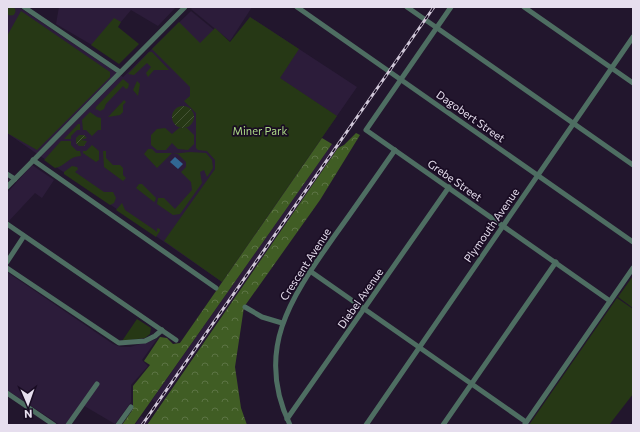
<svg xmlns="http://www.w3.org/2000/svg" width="640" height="432" font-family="Commissioner,sans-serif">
<defs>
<pattern id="forest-crowns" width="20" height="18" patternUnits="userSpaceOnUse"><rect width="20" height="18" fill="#405d24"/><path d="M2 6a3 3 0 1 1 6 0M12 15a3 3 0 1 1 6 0" fill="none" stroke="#5c7444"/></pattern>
<pattern id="garden-furrows" width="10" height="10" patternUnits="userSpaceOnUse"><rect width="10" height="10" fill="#263815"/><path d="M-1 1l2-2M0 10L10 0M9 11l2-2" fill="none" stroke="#465437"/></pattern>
</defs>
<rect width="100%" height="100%" fill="#22162d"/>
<g fill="#2c1c3a">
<path d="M7,7h12l104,70 68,-66 39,32 20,-26 107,70 -135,195 -215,-149z"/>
<path d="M59,7h117l-18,19 -27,-16 -11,13 -28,22 -36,-21z"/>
<path d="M193,7h59l-22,34 -39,-32z"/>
<path d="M332,144l6,4 -179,257 -7,-5z"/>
<path d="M32,165l22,15 -12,18 -7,-5 -28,30v-30z"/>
<path d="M7,272l106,72 8,3h9l27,-8 -15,21 6,6 -17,19v17l-16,22 -34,-20 -15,21h-6l-53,-35z"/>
<path d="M141,416l8,5 -3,4h-11z"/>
</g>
<g fill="#263815">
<circle cx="11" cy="11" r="4.5"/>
<path d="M21,11l89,61v5l-73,73 -30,-17v-97z"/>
<path d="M250,17l49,32 -19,29 57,38 -115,166 -58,-41 51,-72v-9l-8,-9 -9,-1 -2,-2v-35l-12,-12 6,-5v-9l-38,-38 27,-27 21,21 15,-15 15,14z"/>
<path d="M114,18l7,4 -3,5 21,17 -20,20 -28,-19z"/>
<path d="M149,52h3l17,18h-15l-6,7 -2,-4 5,-6 -4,-4 -13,12 -6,-1z"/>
<path d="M123,79l6,5 -1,4 -2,1 -3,-3 -17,18 -2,5 -4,2 -4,-2 -1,2 1,-4z"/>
<path d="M137,81l3,3 -2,12 -5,-6z"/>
<path d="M124,100l2,2 -3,3v7l-3,3 -12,2z"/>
<path d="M90,112l7,5 4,1v12h-3l-6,6 -6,-6h-3l-1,-10z"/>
<path d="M78,124h2v6h-3l-6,6v3h-7z"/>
<path d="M165,128l7,6 7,-6h8l7,7v9l-6,6 -10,-1 -6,-6 -6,7h-9l-6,-5v-10l6,-6z"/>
<path d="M61,141h10v4l6,6h3l1,5c-12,0 -15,10 -26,12l-11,-8z"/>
<path d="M92,145l7,6v9l-3,2 -13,-9v-2h3z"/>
<path d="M148,149h4l4,4h16l-15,15 -13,-14z"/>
<path d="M103,151h3v7l7,7h7l3,3v7l3,3 -3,3 -19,-14z"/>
<path d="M190,152l16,1 6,7 1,8 -6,9 -3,-7 -4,2 2,11 -22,31 -7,1 -16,-11 1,-6h6l11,11 17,-19 -1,-8 -10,-10 5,-5v-5l-8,-8h-6z"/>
<path d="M72,166l5,1 1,2 -3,3 29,20h9l3,6 -2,5 -4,2 -46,-31v-2z"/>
<path d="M139,184h3l14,14 -1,3 -1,1 -18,-14z"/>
<path d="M122,203l3,7 28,19 4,3v-4l3,1v2l-4,6 -40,-27z"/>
<path d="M633,276v32l-15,-11z"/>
<path d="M617,298l16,11v85l-24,31h-80z"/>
<path d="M137,319l14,9 -1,6 -5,4 -23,3z"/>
</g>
<g fill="url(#forest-crowns)">
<path d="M356,133l4,2 -40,65 -76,107 -9,60 6,41 6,17h-100l191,-277 6,-3z"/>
<path d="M322,138l10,6 -198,281h-12l11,-16v-23l17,-21 -6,-4 16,-24 7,1 6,6 7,-1z"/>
</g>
<g fill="url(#garden-furrows)">
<circle cx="183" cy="117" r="11"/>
<path d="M79,135h5l3,3 -6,2 6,1 -3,5h-5l-3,-3v-5z"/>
</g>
<path fill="#316793" d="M175,157l8,7 -5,5 -8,-7z"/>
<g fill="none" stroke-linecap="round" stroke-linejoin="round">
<g stroke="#4e6e62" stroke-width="5">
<path d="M24,7l96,65"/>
<path d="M297,7l336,235"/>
<path d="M407,7l226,158"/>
<path d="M451,7l-85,123 244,171"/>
<path d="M524,7l109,76"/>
<path d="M33,160l183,128"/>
<path d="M7,174l8,5"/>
<path d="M7,187l178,-180"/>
<path d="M7,224l169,116"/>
<path d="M7,262l17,-26"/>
<path d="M7,268l112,75 26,-2 10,-5 7,-6"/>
<path d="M310,271l216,151"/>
<path d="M245,307l17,10 20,6"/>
<path d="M7,393l47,32"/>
<path d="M287,419l162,-232"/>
<path d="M525,424l108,-156"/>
<path d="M68,425l29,-41"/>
<path d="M118,425l13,-18"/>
<path d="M290,425c-36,-75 1,-127 43,-187 21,-29 41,-58 62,-88"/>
<path d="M366,425l267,-388"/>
<path d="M443,425l113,-163"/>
</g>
<defs>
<path id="rail" d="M142,425l292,-418"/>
</defs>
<use href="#rail" stroke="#d0c7d8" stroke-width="3"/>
<use href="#rail" stroke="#190c23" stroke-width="1.5" stroke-dasharray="4.5" stroke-linecap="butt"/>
</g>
<g text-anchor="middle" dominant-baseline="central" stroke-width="3.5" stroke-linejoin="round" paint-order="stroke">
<g font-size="11" fill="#e6deee" stroke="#190c23">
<text transform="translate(471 116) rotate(35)">Dagobert Street</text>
<text transform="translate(455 180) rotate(35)">Grebe Street</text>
<text transform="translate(491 225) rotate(-55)">Plymouth Avenue</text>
<text transform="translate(305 264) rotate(-57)">Crescent Avenue</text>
<text transform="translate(360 298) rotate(-55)">Diebel Avenue</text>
</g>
<g font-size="11" fill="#aedb87" stroke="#190c23">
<text x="260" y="130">Miner Park</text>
</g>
</g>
<rect width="640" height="432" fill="none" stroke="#e6deee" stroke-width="16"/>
<g transform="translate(28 404) rotate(178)" stroke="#190c23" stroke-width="3" paint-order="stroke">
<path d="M0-3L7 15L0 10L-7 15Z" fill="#e6deee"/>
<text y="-6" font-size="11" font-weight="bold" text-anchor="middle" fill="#e6deee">N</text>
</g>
</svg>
